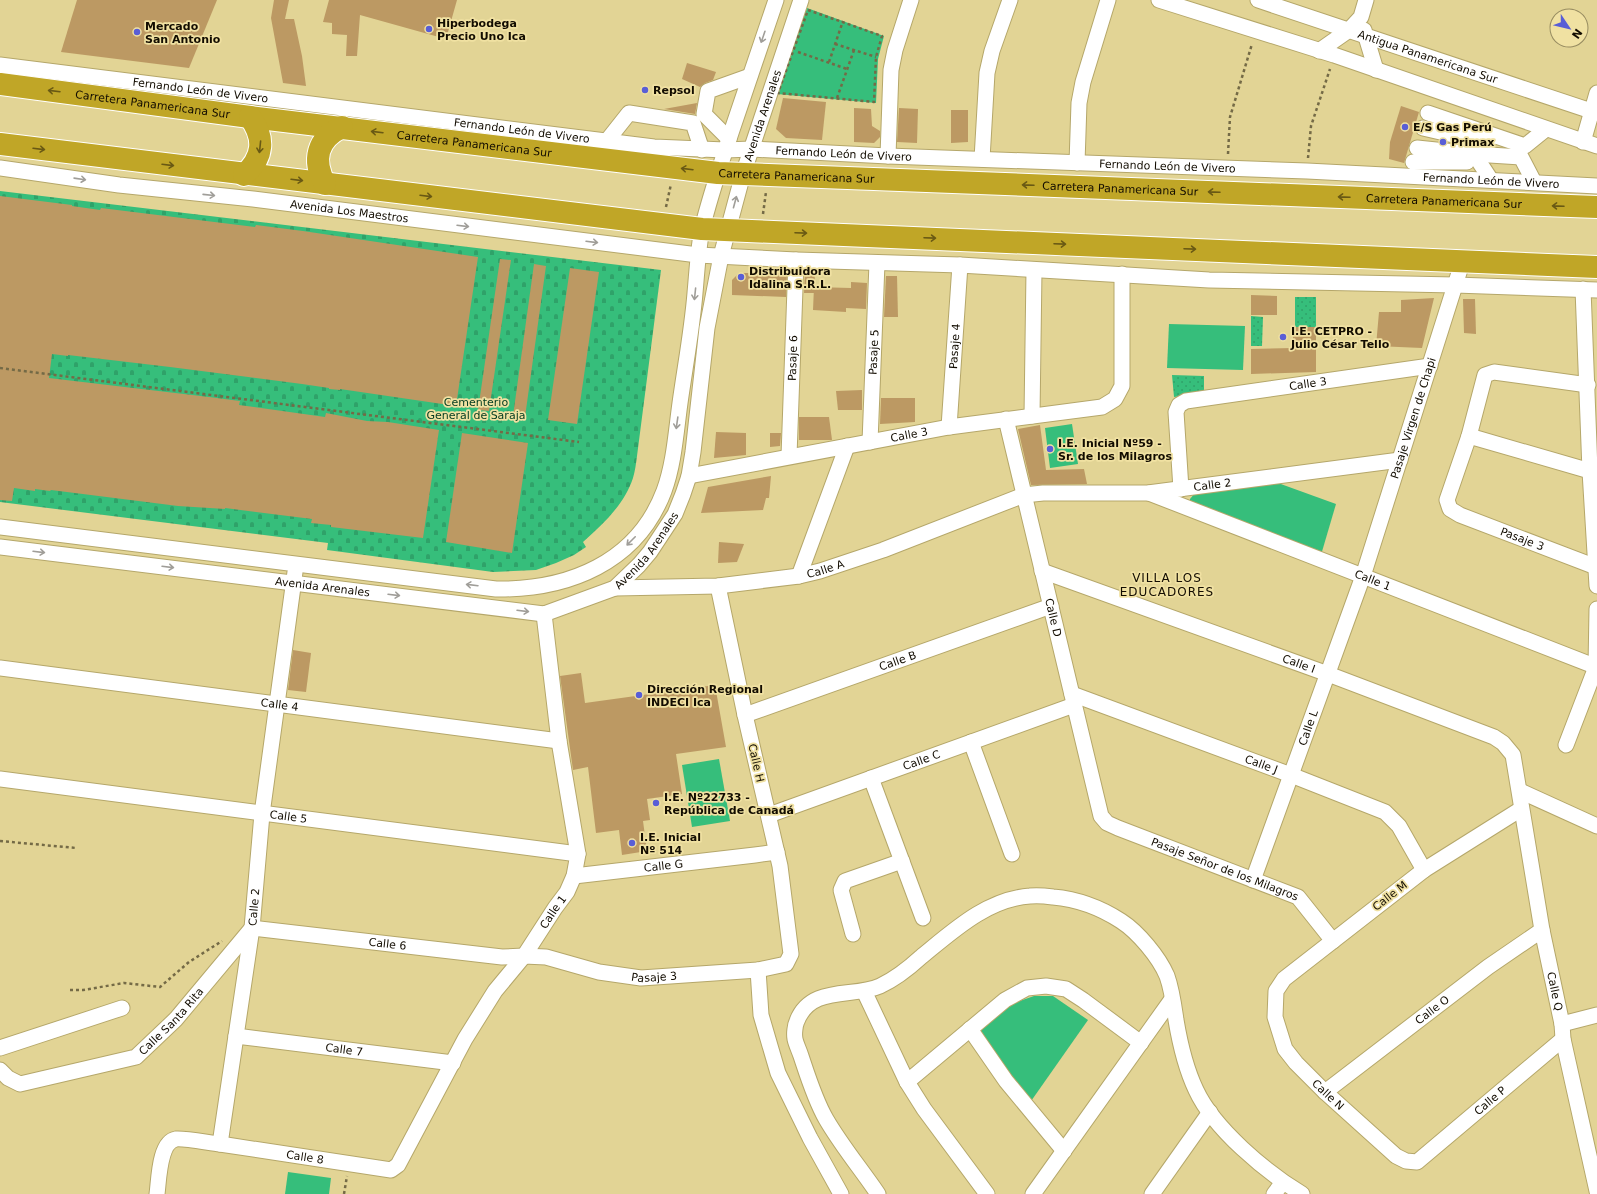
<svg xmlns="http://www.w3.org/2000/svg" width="1597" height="1194" font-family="'DejaVu Sans',sans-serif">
<defs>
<pattern id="cemetery-stones" width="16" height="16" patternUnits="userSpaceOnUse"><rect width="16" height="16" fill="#36be7b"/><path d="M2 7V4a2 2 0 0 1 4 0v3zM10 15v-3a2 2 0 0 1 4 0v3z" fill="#2fa269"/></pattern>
<pattern id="garden-dots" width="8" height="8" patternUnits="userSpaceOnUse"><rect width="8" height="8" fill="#36be7b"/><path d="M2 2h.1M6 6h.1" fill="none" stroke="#2fa269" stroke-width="1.8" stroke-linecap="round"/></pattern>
</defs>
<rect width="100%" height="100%" fill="#e2d495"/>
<path fill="url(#cemetery-stones)" d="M0,191l661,79 -24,186c-1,8 -2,15 -4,22 -9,27 -30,46 -50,64l3,5 -12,8 -18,8 -20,7 -43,2 -166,-22 1,-7 -328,-41z"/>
<g fill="#36be7b">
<path d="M807,8l77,28 -6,23 -2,44 -99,-9z"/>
<path d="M1169,324l76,2 -2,44 -76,-2z"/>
<path d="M1072,424l6,40 -28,4 -5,-40z"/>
<path d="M1278,483l58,21 -15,51 -131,-53v-3l5,-6z"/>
<path d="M719,759l11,62 -38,6 -10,-62z"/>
<path d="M1034,996h19l35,24 -59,84 -51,-74 36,-27z"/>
<path d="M288,1172l43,6 -2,16h-44z"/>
</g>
<g fill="url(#garden-dots)">
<rect x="1295" y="297" width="21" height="30"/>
<path d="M1251,316l12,1 -1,29h-11z"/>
<path d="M1172,375l32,1v17l-30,4z"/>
</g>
<g fill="#bc9963">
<path d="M77,0h140l-28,68 -128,-16z"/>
<path d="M274,0h15l-4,19h9l8,37 4,30 -23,-3 -12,-65z"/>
<path d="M329,0h128l-11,39 -86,-24 -3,41h-11l1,-21 -15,-1v-11l-9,-1z"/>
<path d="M687,63l29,9 -3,8 -8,3 -5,4 -18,-8z"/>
<path d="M783,98l43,4 -4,38 -36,-2 -10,-9z"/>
<path d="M697,103l-2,11 -31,-5z"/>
<path d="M1401,106l18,6 -15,51 -15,-4 1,-17z"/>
<path d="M854,108l17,1 1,17 8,5v6l-6,6 -20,-1z"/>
<path d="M899,108l19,1 -1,34 -20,-1z"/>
<path d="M951,110h17v32l-17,1z"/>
<path d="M0,196l72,9v1l28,4 1,-2 154,19 1,-2 47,6 175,26 -22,149 -116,-17v1l-11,-1v-1l-27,-4 -132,-17 -102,-12v1l-16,-2 -3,24 160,19 31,4 -1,4 86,12 1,-4 41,8 21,1 51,8 -16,108 -92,-11v-2l-20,-2 1,-4 -87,-11v1l-47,-3 -127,-16 -1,1 -15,-2v2l-21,-3 -2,13 -12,-1z"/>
<path d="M500,259l11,1 -22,151 -11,-1z"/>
<path d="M534,264l12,2 -21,151 -12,-1z"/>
<path d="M570,268l29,4 -22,152 -29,-4z"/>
<path d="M805,271l10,1 -1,21h-10z"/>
<path d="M739,273h48l-1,24 -54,-2v-15z"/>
<path d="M886,276h11l1,41h-14z"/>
<path d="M851,282l16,1 -1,26 -20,-1v4l-33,-2 1,-23 37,1z"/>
<path d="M1251,295l26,1v19h-26z"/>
<path d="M1434,298l-12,50 -46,-2 3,-34h22v-12z"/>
<path d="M1463,299h12l1,35 -12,-1z"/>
<path d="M1293,327h23v45l-65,2v-25l42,-1z"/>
<path d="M862,390v20h-24l-2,-19z"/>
<path d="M881,398h34v24l-35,2z"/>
<path d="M799,417h30l3,23h-33z"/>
<path d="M1040,425l6,45 38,-1 3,15 -56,1 -13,-56z"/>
<path d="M716,432l30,1v22l-32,3z"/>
<path d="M462,433l66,10 -16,110 -66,-11z"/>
<path d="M770,433h11l-1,13 -10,1z"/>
<path d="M771,476l-2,22h-3l-3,12 -62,3 7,-26z"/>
<path d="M719,542l25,2 -7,18 -19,1z"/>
<path d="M293,650l18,3 -5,39 -18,-2z"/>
<path d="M581,673l4,30 130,-18 11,62 -50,7 6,40 -35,5 3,21 -7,1 4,30 -25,4 -3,-25 -23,3 -8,-66 -15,3 -13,-94z"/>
</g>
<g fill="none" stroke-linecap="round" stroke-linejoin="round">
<defs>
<g id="minor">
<path d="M1159,0l175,55 263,91"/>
<path id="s1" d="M1258,0l339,113"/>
<path d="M1364,30l12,40"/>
<path d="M1319,51l30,-21 12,-13 5,-17"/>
<path id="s2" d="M0,65l654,82 71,3 27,-1 136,7 419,15 290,15"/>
<path d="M1428,113l97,33 21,-17"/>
<path d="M1423,128l65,15"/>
<path d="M729,139l-25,-25 4,-23 42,-15"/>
<path d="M606,142l23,-29 64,10 9,27"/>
<path d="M1583,142l14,-49"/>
<path d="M1417,148l57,6 47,3 13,25"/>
<path d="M1474,154l17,26"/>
<path d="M888,156l3,-86 4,-20 16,-50"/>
<path d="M982,159l5,-86 5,-22 18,-51"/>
<path d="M1413,162h54"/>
<path d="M1077,163l2,-60 4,-21 25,-82"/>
<path id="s3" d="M0,168l119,17 134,14 445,56 98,5 164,5 249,15 246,5 142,5"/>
<path d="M1583,289l7,182 7,115"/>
<path id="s4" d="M1588,385l-94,-13 -9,3 -16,61 -22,64 3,9 10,6 136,52"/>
<path d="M1032,416l2,-146"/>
<path id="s5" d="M1006,419l95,397 6,7 11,5 180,69 35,44"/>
<path id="s6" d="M949,427l11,-162"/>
<path d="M1469,436l121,35"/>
<path id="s7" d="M870,442l7,-179"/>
<path id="s8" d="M789,456l7,-196"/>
<path id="s9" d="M689,476l260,-49 153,-20 13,-8 7,-13v-112"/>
<path id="s10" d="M1181,489l-5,-77 3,-7 7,-4 244,-35"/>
<path id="s11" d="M1149,493l448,174"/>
<path d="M0,527l496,62c72,1 141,-26 168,-98 10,-27 12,-59 16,-88 5,-36 12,-73 15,-110 2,-22 3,-43 7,-64 8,-33 19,-65 29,-96 15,-45 30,-89 45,-133"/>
<path id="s12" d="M0,547l544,67 71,-26 24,-23 11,-13 25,-38 8,-20 6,-18 4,-24 14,-124 14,-72 22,-82 58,-174"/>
<path id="s13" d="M1042,571l286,103 166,63 9,6 10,12 29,175 20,94 1,15 34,152"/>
<path d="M799,576l48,-130"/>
<path id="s14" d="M615,588l103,-2 81,-10 21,-5 63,-21 141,-55 19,-2h105l252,-33"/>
<path id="s15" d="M0,668l559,73"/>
<path id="s16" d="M1072,694l219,81 94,37 14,14 25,44"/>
<path id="s17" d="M745,715l306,-109"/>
<path d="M971,742l41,112"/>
<path d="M1566,745l30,-78 1,-58"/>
<path d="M871,778l52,140"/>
<path id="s18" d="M0,779l578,75"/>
<path d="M1520,791l77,35"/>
<path id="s19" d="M1521,809l-97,61 -140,109 -8,12 -1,26 10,32 11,14 29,29 71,64 10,5 11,1 146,-123"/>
<path id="s20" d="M769,815l305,-110"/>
<path id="s21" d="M574,876l181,-21 22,-3"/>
<path id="s22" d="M1253,880l110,-304 100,-316"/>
<path d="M853,934l-12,-44 4,-9 57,-20"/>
<path d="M758,970l3,45 17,58 32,65 31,56"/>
<path d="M864,991l43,91 17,27 63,85"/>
<path d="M1562,1024l35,-9"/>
<path d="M970,1029l36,52 58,70"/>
<path id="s23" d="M236,1036l217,27"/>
<path d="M0,1048l122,-40"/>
<path id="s24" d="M0,1070l8,8 12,6 116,-27 40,-38 76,-91 250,29 22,-1 22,1 53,15 42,6 117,-8 28,-6 5,-10 -11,-88 -35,-151 -27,-129"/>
<path d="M907,1082l98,-82 22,-12 19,-2 20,3 17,11 58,43"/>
<path id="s25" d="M1325,1092l163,-125 54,-37"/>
<path id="s26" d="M220,1144l171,26 7,-5 67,-126 30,-48 29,-35 31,-48 12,-16 7,-16 4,-22 -19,-113 -15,-127"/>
<path id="s27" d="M157,1194c2,-14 2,-52 19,-55 8,-1 34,4 44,5l32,-216 10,-114 33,-242"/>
<path d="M878,1194c-17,-25 -37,-49 -52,-75 -11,-19 -18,-42 -25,-63 -2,-6 -5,-12 -6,-17 -1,-5 0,-14 2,-18 14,-36 56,-23 83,-35 15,-7 29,-18 41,-29 32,-26 66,-58 109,-61 8,-1 16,0 23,1 23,2 48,11 68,24 17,11 38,36 46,55 5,14 7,30 9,44 4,24 10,49 20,70 18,39 70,82 106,104"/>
<path d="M1033,1194l139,-195"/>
<path d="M1152,1194l58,-82"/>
<path d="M1274,1194l9,-12"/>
</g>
<g id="highway">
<path id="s28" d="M0,84l250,33 468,56 879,34"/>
<path d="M0,144l702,85 895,38"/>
<path d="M244,175c20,-18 21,-37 6,-58"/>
<path d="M325,184c-13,-24 -8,-45 17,-57"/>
</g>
</defs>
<use href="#minor" stroke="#b5a76a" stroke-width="17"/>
<use href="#highway" stroke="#fff" stroke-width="24"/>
<g stroke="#746a46" stroke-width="2.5" stroke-dasharray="3 3" stroke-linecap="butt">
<path d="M808,10l74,26 -6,21 -2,45 -96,-9z"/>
<path d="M835,44l41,13"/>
<path d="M798,52l49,17"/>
<path d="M829,62l14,-41"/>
<path d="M837,98l17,-48"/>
<path d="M1228,154l2,-37 22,-73"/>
<path d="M1308,158l3,-32 19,-57"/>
<path d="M666,207l5,-23"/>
<path d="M763,214l3,-22"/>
<path d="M0,368l579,74"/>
<path d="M0,841l76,7"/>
<path d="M70,990h13l41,-7 36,4 29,-25 33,-21"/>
<path d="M344,1194l3,-18"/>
</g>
<use href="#minor" stroke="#fff" stroke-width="15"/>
<use href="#highway" stroke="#c0a627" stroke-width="22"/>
</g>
<defs><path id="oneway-shaft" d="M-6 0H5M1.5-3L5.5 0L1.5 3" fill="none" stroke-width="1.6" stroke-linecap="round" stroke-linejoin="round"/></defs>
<g stroke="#a09e99">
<use href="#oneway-shaft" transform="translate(763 37) rotate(109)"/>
<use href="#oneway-shaft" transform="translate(80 179) rotate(8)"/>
<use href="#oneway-shaft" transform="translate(209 195) rotate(6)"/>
<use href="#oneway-shaft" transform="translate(735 202) rotate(-75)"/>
<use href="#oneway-shaft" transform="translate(463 226) rotate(7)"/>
<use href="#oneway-shaft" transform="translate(592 242) rotate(7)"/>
<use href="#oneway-shaft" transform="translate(695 294) rotate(96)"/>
<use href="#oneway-shaft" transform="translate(677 423) rotate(98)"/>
<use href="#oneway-shaft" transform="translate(631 541) rotate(135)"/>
<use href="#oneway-shaft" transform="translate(39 552) rotate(7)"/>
<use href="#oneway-shaft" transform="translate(168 567) rotate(7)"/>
<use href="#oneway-shaft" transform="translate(472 585) rotate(-173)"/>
<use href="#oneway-shaft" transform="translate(394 595) rotate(7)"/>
<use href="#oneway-shaft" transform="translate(523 611) rotate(7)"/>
</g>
<g stroke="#695914">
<use href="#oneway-shaft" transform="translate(54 91) rotate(-173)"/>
<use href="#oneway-shaft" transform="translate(377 132) rotate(-173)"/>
<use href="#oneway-shaft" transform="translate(260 147) rotate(96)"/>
<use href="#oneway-shaft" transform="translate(39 149) rotate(7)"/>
<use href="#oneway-shaft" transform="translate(168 165) rotate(7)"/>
<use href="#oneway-shaft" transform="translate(687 169) rotate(-173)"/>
<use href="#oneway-shaft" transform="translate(297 180) rotate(7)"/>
<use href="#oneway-shaft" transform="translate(1028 185) rotate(-178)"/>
<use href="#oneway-shaft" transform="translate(1214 192) rotate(-178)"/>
<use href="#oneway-shaft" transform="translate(426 196) rotate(7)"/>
<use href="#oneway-shaft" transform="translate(1344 197) rotate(-178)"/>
<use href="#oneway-shaft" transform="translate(1558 206) rotate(-178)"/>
<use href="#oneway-shaft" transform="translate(801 233) rotate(2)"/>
<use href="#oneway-shaft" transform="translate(930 238) rotate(2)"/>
<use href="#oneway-shaft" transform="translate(1060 244) rotate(2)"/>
<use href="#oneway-shaft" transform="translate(1190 249) rotate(2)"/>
</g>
<g fill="#595ed6" stroke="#f0e1a2" stroke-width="1.5">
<circle cx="429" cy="29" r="4"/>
<circle cx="137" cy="32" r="4"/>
<circle cx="645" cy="90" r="4"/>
<circle cx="1405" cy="127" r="4"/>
<circle cx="1443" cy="142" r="4"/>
<circle cx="741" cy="277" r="4"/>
<circle cx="1283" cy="337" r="4"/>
<circle cx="1050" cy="449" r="4"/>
<circle cx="639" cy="695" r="4"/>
<circle cx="656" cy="803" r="4"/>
<circle cx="632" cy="843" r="4"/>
</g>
<g text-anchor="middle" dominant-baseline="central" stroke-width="3.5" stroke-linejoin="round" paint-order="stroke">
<g font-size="11" font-weight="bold" fill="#120c00" stroke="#f0e1a2" text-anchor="start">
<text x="437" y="23">Hiperbodega<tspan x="437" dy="13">Precio Uno Ica</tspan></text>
<text x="145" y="26">Mercado<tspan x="145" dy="13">San Antonio</tspan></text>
<text x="653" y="90">Repsol</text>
<text x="1413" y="127">E/S Gas Perú</text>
<text x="1451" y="142">Primax</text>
<text x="749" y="271">Distribuidora<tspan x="749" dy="13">Idalina S.R.L.</tspan></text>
<text x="1291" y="331">I.E. CETPRO -<tspan x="1291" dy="13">Julio César Tello</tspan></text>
<text x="1058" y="443">I.E. Inicial Nº59 -<tspan x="1058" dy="13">Sr. de los Milagros</tspan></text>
<text x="647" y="689">Dirección Regional<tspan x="647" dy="13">INDECI Ica</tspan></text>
<text x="664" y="797">I.E. Nº22733 -<tspan x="664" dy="13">República de Canadá</tspan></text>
<text x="640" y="837">I.E. Inicial<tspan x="640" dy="13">Nº 514</tspan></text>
</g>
<g font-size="11" fill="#120c00" stroke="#f0e1a2">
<text stroke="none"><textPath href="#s1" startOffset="179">Antigua Panamericana Sur</textPath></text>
<text stroke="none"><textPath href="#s2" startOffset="202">Fernando León de Vivero</textPath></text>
<text stroke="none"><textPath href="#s28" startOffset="154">Carretera Panamericana Sur</textPath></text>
<text stroke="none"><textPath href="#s12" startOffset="1129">Avenida Arenales</textPath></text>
<text stroke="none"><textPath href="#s2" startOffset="526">Fernando León de Vivero</textPath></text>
<text stroke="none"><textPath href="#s28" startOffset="478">Carretera Panamericana Sur</textPath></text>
<text stroke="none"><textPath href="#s2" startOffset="849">Fernando León de Vivero</textPath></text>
<text stroke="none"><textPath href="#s2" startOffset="1173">Fernando León de Vivero</textPath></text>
<text stroke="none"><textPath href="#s28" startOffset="802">Carretera Panamericana Sur</textPath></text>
<text stroke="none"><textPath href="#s2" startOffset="1497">Fernando León de Vivero</textPath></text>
<text stroke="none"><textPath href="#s28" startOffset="1126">Carretera Panamericana Sur</textPath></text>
<text stroke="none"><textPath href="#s28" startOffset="1450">Carretera Panamericana Sur</textPath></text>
<text stroke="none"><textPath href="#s3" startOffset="352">Avenida Los Maestros</textPath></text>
<text stroke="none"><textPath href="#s6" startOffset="81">Pasaje 4</textPath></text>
<text stroke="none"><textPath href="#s7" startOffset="90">Pasaje 5</textPath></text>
<text stroke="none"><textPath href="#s8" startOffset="98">Pasaje 6</textPath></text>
<text stroke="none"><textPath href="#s10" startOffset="216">Calle 3</textPath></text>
<text stroke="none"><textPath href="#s22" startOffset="489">Pasaje Virgen de Chapi</textPath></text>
<text stroke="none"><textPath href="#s9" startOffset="224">Calle 3</textPath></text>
<text stroke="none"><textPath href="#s14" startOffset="613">Calle 2</textPath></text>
<text stroke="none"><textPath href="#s4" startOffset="323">Pasaje 3</textPath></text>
<text stroke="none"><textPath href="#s12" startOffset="673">Avenida Arenales</textPath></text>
<text stroke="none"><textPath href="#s14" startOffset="212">Calle A</textPath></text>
<text stroke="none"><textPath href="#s11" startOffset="240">Calle 1</textPath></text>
<text stroke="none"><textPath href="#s12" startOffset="325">Avenida Arenales</textPath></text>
<text stroke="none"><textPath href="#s5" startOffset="204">Calle D</textPath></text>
<text stroke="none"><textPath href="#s17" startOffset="162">Calle B</textPath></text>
<text stroke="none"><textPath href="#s13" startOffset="273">Calle I</textPath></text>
<text stroke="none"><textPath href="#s15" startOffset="282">Calle 4</textPath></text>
<text stroke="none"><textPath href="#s22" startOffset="162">Calle L</textPath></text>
<text stroke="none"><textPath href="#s20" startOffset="162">Calle C</textPath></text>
<text transform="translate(756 763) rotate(77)">Calle H</text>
<text stroke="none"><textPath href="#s16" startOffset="202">Calle J</textPath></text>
<text stroke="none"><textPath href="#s18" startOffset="291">Calle 5</textPath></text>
<text stroke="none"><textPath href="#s21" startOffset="90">Calle G</textPath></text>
<text stroke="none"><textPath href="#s5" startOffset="544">Pasaje Señor de los Milagros</textPath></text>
<text transform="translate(1390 896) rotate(-38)">Calle M</text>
<text stroke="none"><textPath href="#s27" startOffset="345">Calle 2</textPath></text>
<text stroke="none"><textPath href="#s26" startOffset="479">Calle 1</textPath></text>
<text stroke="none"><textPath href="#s24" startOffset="454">Calle 6</textPath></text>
<text stroke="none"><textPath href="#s24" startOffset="724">Pasaje 3</textPath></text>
<text stroke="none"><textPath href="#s13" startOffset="748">Calle Q</textPath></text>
<text stroke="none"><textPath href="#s25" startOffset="135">Calle O</textPath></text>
<text stroke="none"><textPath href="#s24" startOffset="194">Calle Santa Rita</textPath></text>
<text stroke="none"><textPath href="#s23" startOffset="109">Calle 7</textPath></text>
<text stroke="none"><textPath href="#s19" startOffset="429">Calle N</textPath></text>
<text stroke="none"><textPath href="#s19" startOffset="638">Calle P</textPath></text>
<text stroke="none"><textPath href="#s26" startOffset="86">Calle 8</textPath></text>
</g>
<g font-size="11" fill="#003a1f" stroke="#f0e1a2">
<text x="476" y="402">Cementerio<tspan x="476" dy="13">General de Saraja</tspan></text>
</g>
<g font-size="12" letter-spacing="1" fill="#120c00" stroke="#f0e1a2">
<text x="1167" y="578">VILLA LOS<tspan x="1167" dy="14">EDUCADORES</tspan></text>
</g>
</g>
<g transform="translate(1569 28) rotate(125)"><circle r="19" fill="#f0e1a2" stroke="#978c61"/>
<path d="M0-3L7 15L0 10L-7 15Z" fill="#595ed6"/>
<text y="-6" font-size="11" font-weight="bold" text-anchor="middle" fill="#120c00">N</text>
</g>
</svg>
